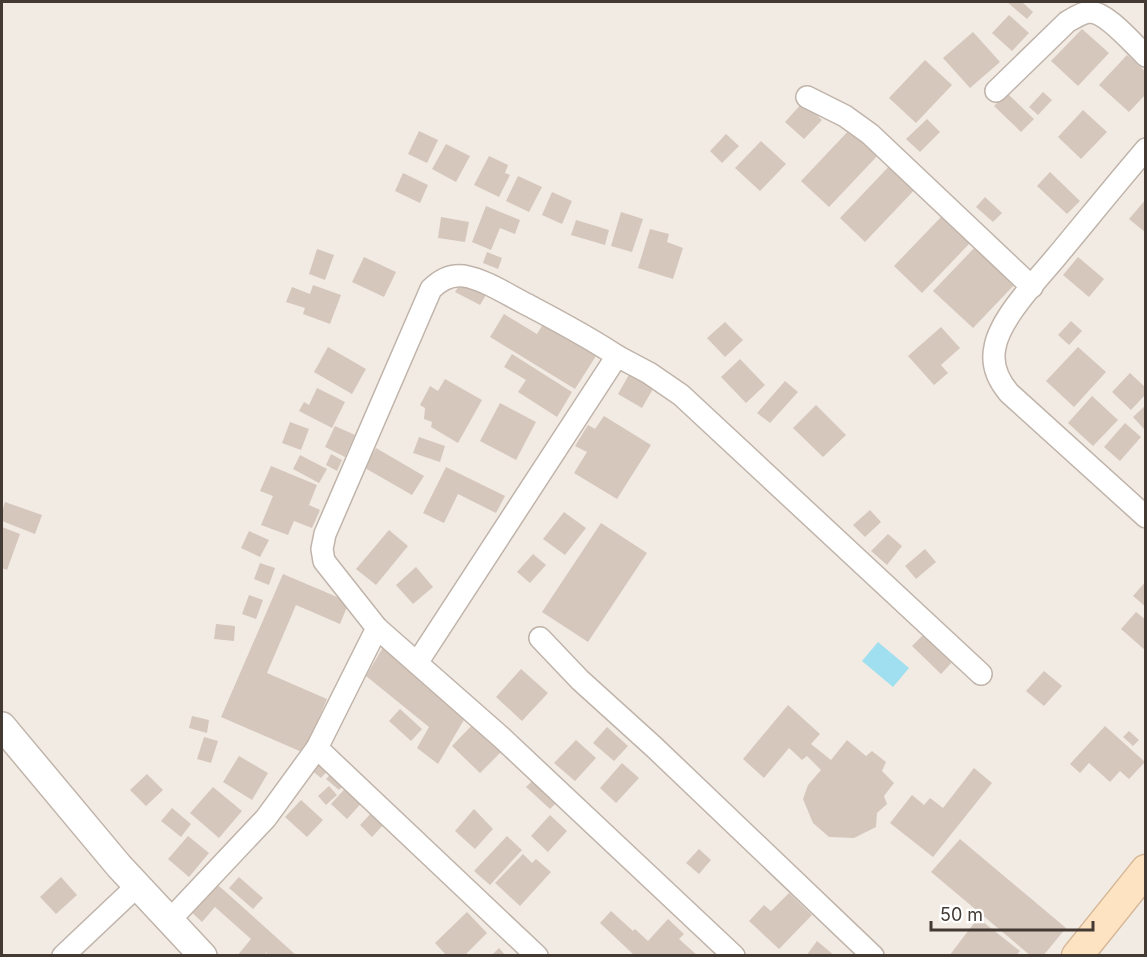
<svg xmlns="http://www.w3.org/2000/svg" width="1147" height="957" font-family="Inter,sans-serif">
<rect width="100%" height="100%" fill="#f2ebe4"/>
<path fill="#a0dfef" d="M878,642l31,26 -16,19 -31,-26z"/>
<g fill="#d6c7bd">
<path d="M1007,2h15l11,10 -6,7z"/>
<path d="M1009,15l20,18 -17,18 -20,-18z"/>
<path d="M1082,29l27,24 -31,33 -27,-25z"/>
<path d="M973,32l27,30 -30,26 -27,-30z"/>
<path d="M1127,55l19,17v22l-17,18 -30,-27z"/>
<path d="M925,60l27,25 -36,38 -27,-25z"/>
<path d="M1043,92l9,8 -14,15 -9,-8z"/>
<path d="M1007,93l27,26 -13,13 -27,-26z"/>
<path d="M803,102l19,18 -18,19 -19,-17z"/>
<path d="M1083,110l24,22 -26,27 -23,-22z"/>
<path d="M927,119l13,13 -20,20 -14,-13z"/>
<path d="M853,126l28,26 -52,55 -28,-26z"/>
<path d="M419,131l19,9 -11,23 -19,-9z"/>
<path d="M726,134l13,12 -17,17 -12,-12z"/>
<path d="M761,141l25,23 -26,27 -25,-23z"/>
<path d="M446,144l24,12 -14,26 -24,-13z"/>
<path d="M489,156l19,9 -3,8 5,2 -11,22 -25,-12z"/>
<path d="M894,161l25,24 -54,57 -25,-24z"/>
<path d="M1050,172l30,29 -13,13 -30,-28z"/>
<path d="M403,173l25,12 -8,18 -25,-12z"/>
<path d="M518,176l24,11 -13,25 -23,-11z"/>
<path d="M552,192l20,9 -10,23 -20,-9z"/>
<path d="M985,197l17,16 -9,9 -17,-15z"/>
<path d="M1146,199v34l-17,-14z"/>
<path d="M486,206l34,14 -5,14 -15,-6 -9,22 -19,-8z"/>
<path d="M621,212l22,7 -11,33 -21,-6z"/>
<path d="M942,216l28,27 -48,50 -28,-27z"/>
<path d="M441,217l28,5 -4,20 -27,-4z"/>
<path d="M576,220l33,10 -4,15 -34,-10z"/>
<path d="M650,229l19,5 -2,8 16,6 -10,31 -35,-11z"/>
<path d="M978,244l40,37 -45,47 -40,-37z"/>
<path d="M317,249l17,6 -9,25 -16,-6z"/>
<path d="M487,252l15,6 -4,11 -15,-6z"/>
<path d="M364,257l32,15 -12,25 -32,-15z"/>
<path d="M1078,257l26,22 -15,18 -26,-22z"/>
<path d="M464,277l25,13 -9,15 -25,-13z"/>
<path d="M313,285l28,10 -11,29 -27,-10 2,-6 -19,-6 6,-15 18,7z"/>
<path d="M504,314l33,20 11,-18 53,32 -26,41 -85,-52z"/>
<path d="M1071,321l11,10 -13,14 -11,-10z"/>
<path d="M725,322l18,18 -18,17 -18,-19z"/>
<path d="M941,327l19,21 -19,17 7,8 -14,12 -26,-29z"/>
<path d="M328,347l38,22 -14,25 -38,-22z"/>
<path d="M1078,347l28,25 -32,35 -28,-26z"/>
<path d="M512,354l60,38 -15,25 -39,-25 8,-12 -22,-13z"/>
<path d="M740,359l25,26 -19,18 -25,-26z"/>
<path d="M630,373l24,14 -12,21 -24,-14z"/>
<path d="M1130,373l16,15v6l-15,16 -19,-18z"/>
<path d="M445,379l37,21 -24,43 -27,-16 1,-5 -8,-3 1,-11 -5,-3 10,-19 8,5z"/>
<path d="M785,381l13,11 -28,31 -13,-10z"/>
<path d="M317,388l28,14 -13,26 -33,-17 5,-9 5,3z"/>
<path d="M1092,396l26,24 -25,26 -25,-23z"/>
<path d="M500,403l36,19 -20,38 -36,-19z"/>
<path d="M816,405l30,30 -23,22 -30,-29z"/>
<path d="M1146,405v23l-2,1 -11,-12z"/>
<path d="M604,416l47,29 -34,54 -43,-26 13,-21 -12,-6 13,-21 7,4z"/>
<path d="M290,422l19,7 -8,21 -19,-7z"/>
<path d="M1125,423l16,14 -21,24 -16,-14z"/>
<path d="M335,426l20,9 -10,22 -20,-10z"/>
<path d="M419,437l26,9 -5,16 -27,-9z"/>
<path d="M376,448l48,28 -12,19 -47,-27z"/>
<path d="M331,454l11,6 -5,11 -11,-6z"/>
<path d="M300,455l27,14 -8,14 -26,-14z"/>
<path d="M271,466l46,19 -8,20 11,5 -8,18 -18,-7 -6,14 -27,-10 12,-29 -13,-5z"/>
<path d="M446,467l59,29 -9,17 -38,-19 -14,29 -21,-10z"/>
<path d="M5,502l37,13 -7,19 -33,-13v-9z"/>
<path d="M870,510l11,12 -16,15 -12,-12z"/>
<path d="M564,512l22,16 -21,27 -22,-16z"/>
<path d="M601,523l46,30 -59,89 -46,-30z"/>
<path d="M2,527l18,7 -13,36 -5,-2z"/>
<path d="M389,530l19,16 -32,39 -20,-16z"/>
<path d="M249,531l20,9 -9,17 -19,-9z"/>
<path d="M888,534l14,12 -15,19 -16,-14z"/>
<path d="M925,549l11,13 -20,17 -11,-13z"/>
<path d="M533,554l13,11 -16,18 -13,-11z"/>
<path d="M260,563l15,5 -6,17 -15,-6z"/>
<path d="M416,567l17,20 -20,17 -17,-19z"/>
<path d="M283,574l66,28 -9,22 -44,-19 -29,68 60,26 -23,54 -83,-36z"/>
<path d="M1146,581v26l-13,-11z"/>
<path d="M249,595l14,5 -7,19 -14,-5z"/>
<path d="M1136,612l10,8v31l-25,-22z"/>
<path d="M216,624l19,2 -1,15 -20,-2z"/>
<path d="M926,632l29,27 -14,15 -29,-28z"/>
<path d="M388,639l80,74 -30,51 -21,-16 12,-21 -63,-51z"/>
<path d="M521,669l27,24 -26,28 -26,-24z"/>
<path d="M1044,671l18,15 -18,20 -18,-15z"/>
<path d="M788,705l32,29 -9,10 20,16 16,-20 19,16 6,-5 14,11 -4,9 12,12 -10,13 3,8 -10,9 -1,14 -22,11 -25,-1 -16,-14 -10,-24 5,-14 13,-15 -14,-14 -5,4 -13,-12 -25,30 -21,-19z"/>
<path d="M400,709l22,20 -11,12 -22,-20z"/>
<path d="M192,716l17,4 -2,13 -18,-5z"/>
<path d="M478,719l9,19 14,14 -21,21 -28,-27z"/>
<path d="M1105,726l40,36 -16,17 -9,-8 -10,11 -21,-19 -9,10 -10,-9z"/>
<path d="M607,727l21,19 -14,15 -21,-18z"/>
<path d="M1129,731l10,9 -6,6 -10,-9z"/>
<path d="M204,737l14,4 -7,22 -14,-4z"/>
<path d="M576,740l20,18 -21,23 -21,-18z"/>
<path d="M239,756l29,17 -16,27 -29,-18z"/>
<path d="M320,758l10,10 -9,10 -11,-9z"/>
<path d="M622,763l17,15 -23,25 -16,-15z"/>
<path d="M974,768l18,15 -59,74 -43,-34 22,-28 12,10 6,-7 13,10z"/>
<path d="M336,769l12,11 -9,10 -13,-11z"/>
<path d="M147,774l16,16 -17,16 -16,-16z"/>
<path d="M537,776l24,22 -11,11 -24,-22z"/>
<path d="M350,783l17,14 -20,22 -16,-15z"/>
<path d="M329,786l8,9 -11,10 -8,-9z"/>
<path d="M213,787l29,24 -23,27 -29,-25z"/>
<path d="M301,800l22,20 -16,17 -22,-20z"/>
<path d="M172,808l19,16 -10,13 -20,-16z"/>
<path d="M474,809l19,20 -18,20 -20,-18z"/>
<path d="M372,812l13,11 -13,14 -12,-12z"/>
<path d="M550,815l17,16 -19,21 -17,-16z"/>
<path d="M188,836l21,17 -20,24 -21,-18z"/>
<path d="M507,836l15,14 -32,35 -16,-14z"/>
<path d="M960,839l106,89 -23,28h-12l-100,-84z"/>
<path d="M699,849l12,11 -12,14 -13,-11z"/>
<path d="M523,854l9,9 4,-4 15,13 -31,34 -25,-23z"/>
<path d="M61,877l16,18 -21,19 -16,-17z"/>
<path d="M239,877l24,21 -10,11 -24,-21z"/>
<path d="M212,880l15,13 70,63h-31l1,-4 -3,4h-27l14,-17 -36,-32 -13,15 -15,-14z"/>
<path d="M789,893l23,22 -33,34 -30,-28 15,-16 7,6z"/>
<path d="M611,911l22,20 2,-2 13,12 20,-22 16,15 -5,5 19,17h-63l-35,-33z"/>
<path d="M467,912l20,21 -23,23h-17l-12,-13z"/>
<path d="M978,918l42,33 -4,5h-67z"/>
<path d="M817,941l18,15h-29z"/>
<path d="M499,948l7,8h-15z"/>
</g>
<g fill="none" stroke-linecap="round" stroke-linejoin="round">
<defs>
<g id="minor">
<path d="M996,91l71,-69c7,-4 14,-9 22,-10 17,-1 44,32 57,44"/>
<path d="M807,97l38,19 25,18 162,153"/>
<path d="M1146,149c-30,35 -59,71 -89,107 -19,23 -57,62 -62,91 -4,18 3,33 14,46l137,124"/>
<path d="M617,356l32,17 32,22 300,279"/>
<path d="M540,638l40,42 74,67 219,209"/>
<path d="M417,663l200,-307c-28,-19 -59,-35 -89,-51 -20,-10 -42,-25 -64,-29 -14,-2 -24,4 -33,13l-106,245 -3,15 2,12 53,67 124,109 233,219"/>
<path d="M317,748l220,208"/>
<path d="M169,921l97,-103 51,-70 60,-120"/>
<path d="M63,956l74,-70"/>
</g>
<path id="tertiary" d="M2,726l117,140 84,90"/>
<path id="secondary" d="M1077,956l69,-86"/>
</defs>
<use href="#minor" stroke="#c0b4aa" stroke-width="24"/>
<use href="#tertiary" stroke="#c0b4aa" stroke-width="30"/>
<use href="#secondary" stroke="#d5b796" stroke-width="33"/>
<use href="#minor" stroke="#fff" stroke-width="21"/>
<use href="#tertiary" stroke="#fff" stroke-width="27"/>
<use href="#secondary" stroke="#fee3c2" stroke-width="30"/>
</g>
<rect width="1147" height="957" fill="none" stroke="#443a34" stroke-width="6"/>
<path d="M931 921v9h162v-9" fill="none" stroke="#443a34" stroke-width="3"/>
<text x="940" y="921" font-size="18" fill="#443a34" stroke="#ffffff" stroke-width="4.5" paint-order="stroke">50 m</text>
</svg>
